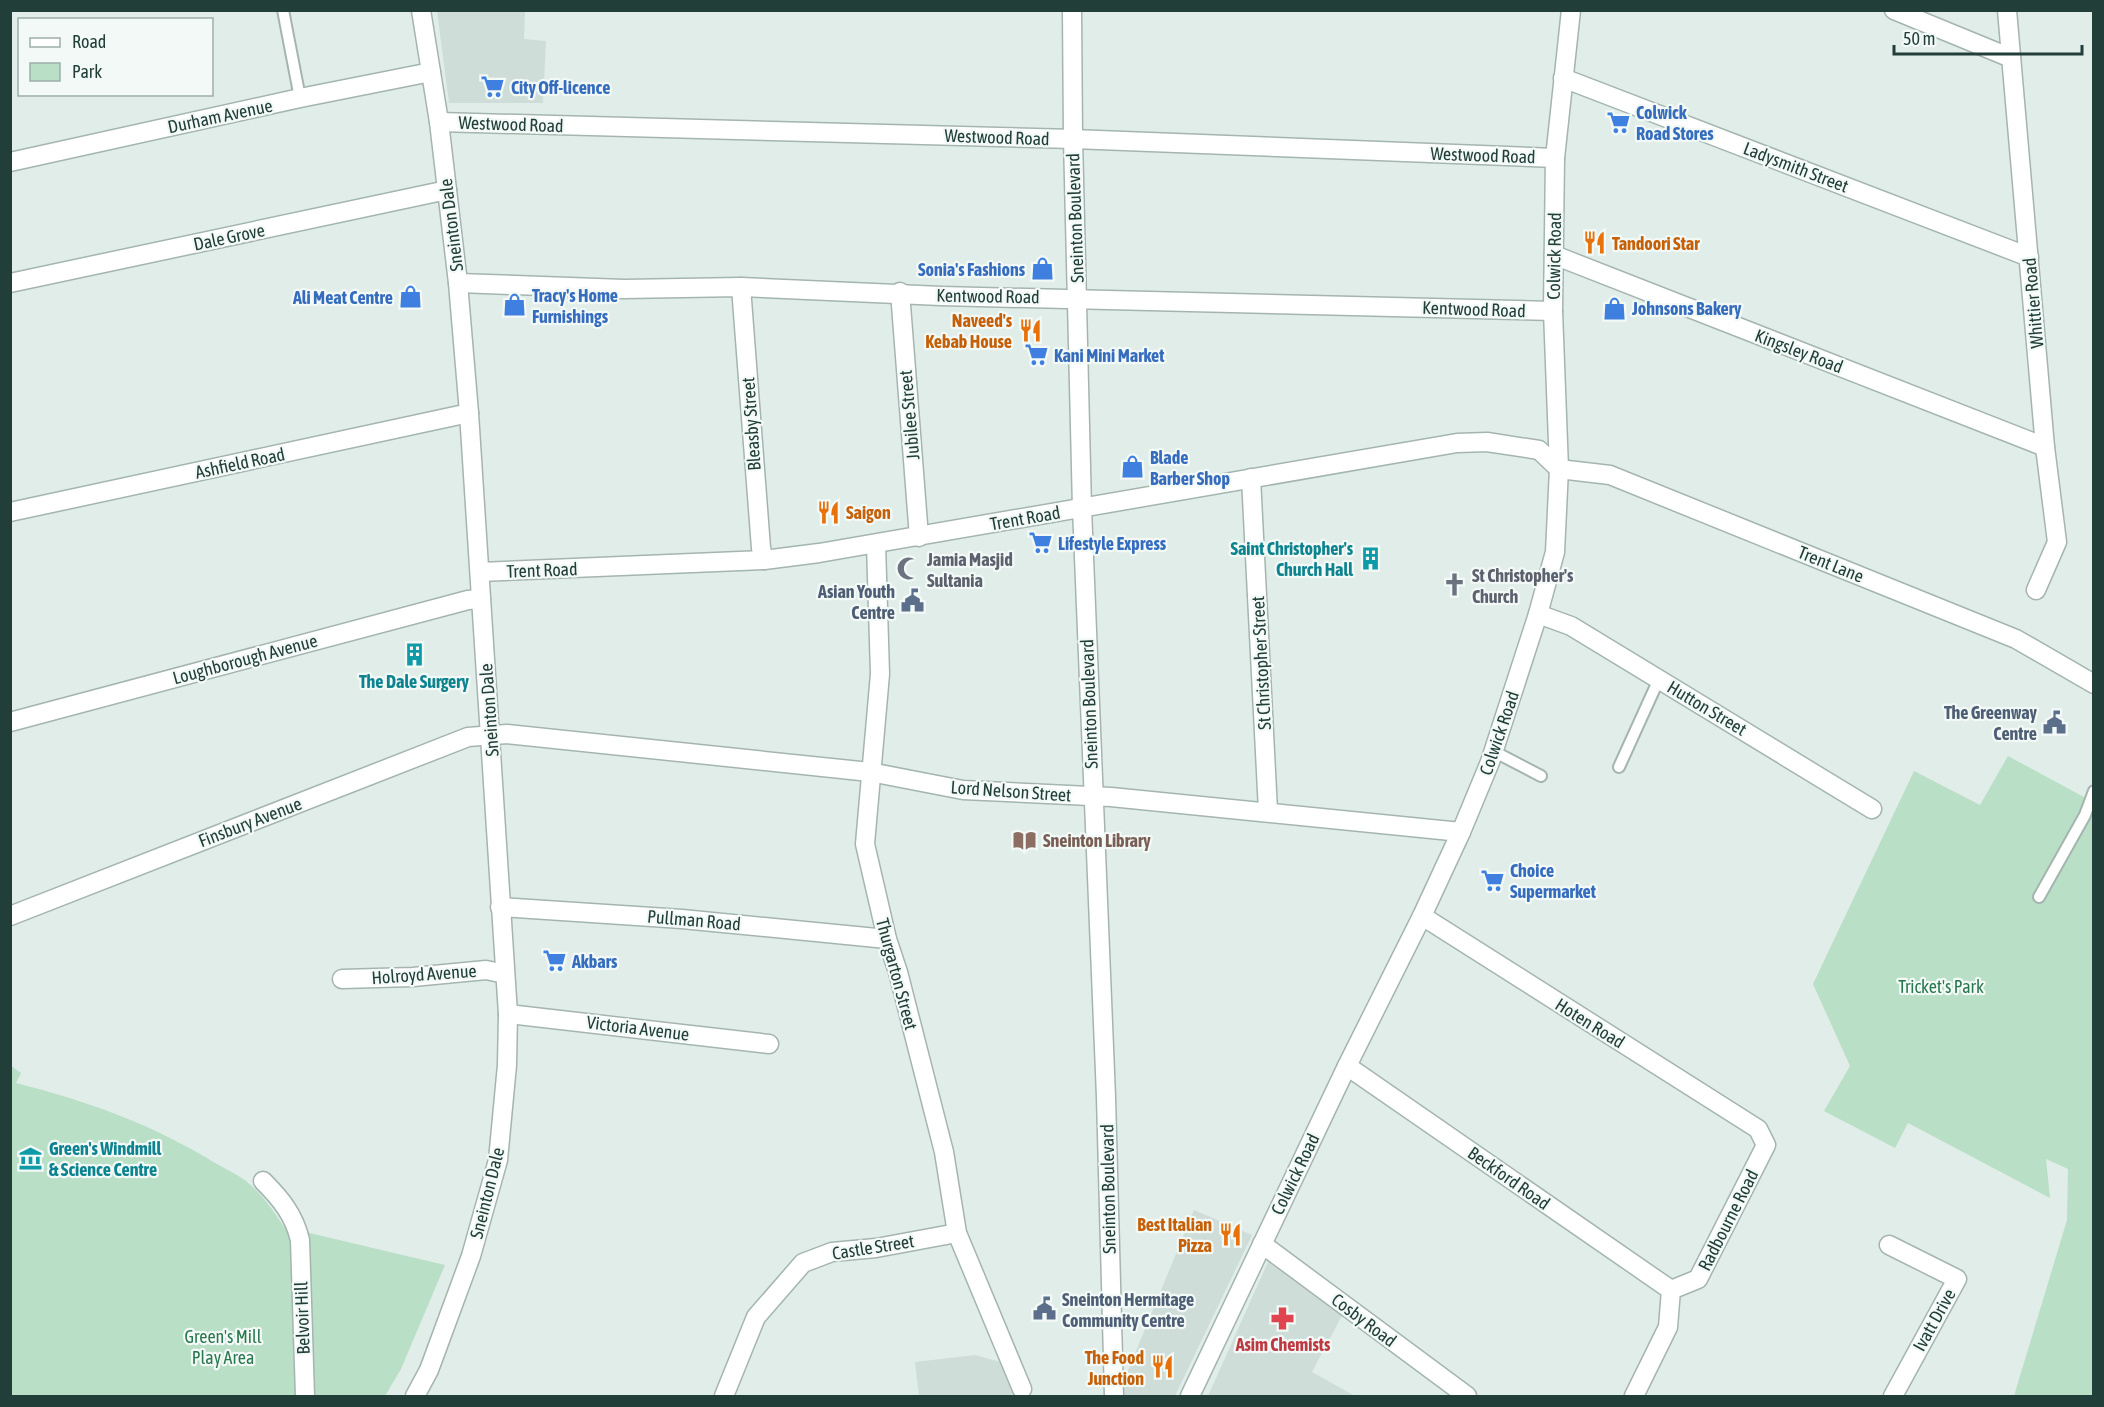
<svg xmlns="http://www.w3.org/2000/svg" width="2104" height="1407" font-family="'Asap Condensed',sans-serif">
<rect width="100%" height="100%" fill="#e1ede8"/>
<g fill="#cfddd8">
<path d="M437,11h88l-1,28 22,2 -3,62h-94z"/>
<path d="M1194,1210l58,25 -77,161h-51l-2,-11z"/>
<path d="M1271,1255l74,55 -33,62 43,24h-147z"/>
<path d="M975,1355l29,8 17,33h-102l-4,-34z"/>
</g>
<g fill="#b9dfc6">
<path d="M2008,756l85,46v594h-79l53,-176 1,-51 -22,-10 4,39 -142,-75 -13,25 -71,-37 26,-45 -37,-82 101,-213 66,34z"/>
<path d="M10,1065l11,8 -5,10c70,18 128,38 191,75 12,8 27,14 39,23 16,13 27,29 38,46l161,38 -44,104 -16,27h-374z"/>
</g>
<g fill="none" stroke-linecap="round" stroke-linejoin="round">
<defs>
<g id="service">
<path d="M283,10l17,88"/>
<path d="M1493,751l48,25"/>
<path d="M1619,767l40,-88"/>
<path d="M2039,897l46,-82 9,-24"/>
</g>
<g id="minor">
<path d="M1072,10l1,129 9,369 24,589 8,299"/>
<path d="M1894,10l117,48"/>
<path d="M2007,10l38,437 12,95 -21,48"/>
<path d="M1563,78l466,179"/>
<path d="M439,122l634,17 482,19"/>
<path d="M10,162l290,-64 131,-26"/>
<path d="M1554,255l491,192"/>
<path d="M10,283l437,-93"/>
<path d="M458,283l166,6 117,-2 200,9 612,15"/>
<path d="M741,287l20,261 3,12"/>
<path d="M900,292l19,245"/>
<path d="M1251,478l17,333"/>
<path d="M10,512l459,-99"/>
<path d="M876,544l4,130 -15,170 22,95 11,33 46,180 13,81 65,156"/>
<path d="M480,572l284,-12 55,-7 638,-110 30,-1 52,8 20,19 51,6 406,164 78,45"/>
<path d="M1538,614l33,12 301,183"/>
<path d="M10,722l458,-122 13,-1"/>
<path d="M500,907l182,12 205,20"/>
<path d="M10,916l458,-179 39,-3 363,38 93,18 148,7 350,35"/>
<path d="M1422,916l336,213 8,16 -68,134 -27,11 -3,37 -34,69"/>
<path d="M342,979l71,-2 73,-7 19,4"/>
<path d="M508,1014l261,30"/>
<path d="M1347,1066l324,224"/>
<path d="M263,1181c18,18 31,34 37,59l5,156"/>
<path d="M1262,1244l205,152"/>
<path d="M1889,1245l68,34 -64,117"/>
<path d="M724,1396l32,-79 47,-54 29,-11 44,-4 81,-15"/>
</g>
<g id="tertiary">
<path d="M415,1396l14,-26 42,-114 27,-96 9,-95 1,-51 -39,-601 -11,-130 -19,-161 -18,-112"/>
<path d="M1190,1396l157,-330 75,-150 39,-84 29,-70 48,-148 17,-62 4,-83 -6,-158 2,-153 16,-148"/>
</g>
</defs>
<use href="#service" stroke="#a4b5b0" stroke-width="14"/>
<use href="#minor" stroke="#a4b5b0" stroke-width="21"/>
<use href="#tertiary" stroke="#a4b5b0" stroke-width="21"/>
<use href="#service" stroke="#fff" stroke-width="10"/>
<use href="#minor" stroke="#fff" stroke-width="18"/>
<use href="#tertiary" stroke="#fff" stroke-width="18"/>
</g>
<defs>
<symbol id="supermarket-bare" viewBox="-9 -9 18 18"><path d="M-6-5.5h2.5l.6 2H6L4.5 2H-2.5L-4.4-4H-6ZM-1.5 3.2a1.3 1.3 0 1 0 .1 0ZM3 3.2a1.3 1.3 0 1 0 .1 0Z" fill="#3f7fe0" stroke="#f2f9f6" stroke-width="2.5" paint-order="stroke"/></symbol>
<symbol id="restaurant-bare" viewBox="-9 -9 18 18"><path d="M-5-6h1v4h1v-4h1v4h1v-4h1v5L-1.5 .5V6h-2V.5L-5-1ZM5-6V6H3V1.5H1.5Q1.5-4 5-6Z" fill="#e8710a" stroke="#f2f9f6" stroke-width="2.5" paint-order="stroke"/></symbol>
<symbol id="shop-bare" viewBox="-9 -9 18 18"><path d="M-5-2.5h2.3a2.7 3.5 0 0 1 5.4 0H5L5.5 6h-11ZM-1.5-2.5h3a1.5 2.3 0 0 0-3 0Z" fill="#3f7fe0" stroke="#f2f9f6" stroke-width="2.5" paint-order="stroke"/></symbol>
<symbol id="building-bare" viewBox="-9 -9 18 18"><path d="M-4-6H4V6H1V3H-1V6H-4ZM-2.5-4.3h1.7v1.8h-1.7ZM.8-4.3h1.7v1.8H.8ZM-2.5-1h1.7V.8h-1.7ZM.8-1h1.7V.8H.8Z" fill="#0f9aa8" stroke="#f2f9f6" stroke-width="2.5" paint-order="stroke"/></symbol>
<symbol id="mosque-bare" viewBox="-9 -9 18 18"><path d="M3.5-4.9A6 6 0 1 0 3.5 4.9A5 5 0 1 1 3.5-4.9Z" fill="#6b7280" stroke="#f2f9f6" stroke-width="2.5" paint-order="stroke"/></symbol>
<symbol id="church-bare" viewBox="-9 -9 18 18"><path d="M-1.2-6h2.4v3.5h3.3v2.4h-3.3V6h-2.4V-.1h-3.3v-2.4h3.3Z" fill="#6b7280" stroke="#f2f9f6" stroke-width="2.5" paint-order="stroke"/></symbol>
<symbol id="civic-bare" viewBox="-9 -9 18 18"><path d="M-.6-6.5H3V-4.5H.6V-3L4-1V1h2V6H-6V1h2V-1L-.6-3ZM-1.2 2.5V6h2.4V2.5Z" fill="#5c6f8a" stroke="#f2f9f6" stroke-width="2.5" paint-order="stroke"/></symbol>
<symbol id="library-bare" viewBox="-9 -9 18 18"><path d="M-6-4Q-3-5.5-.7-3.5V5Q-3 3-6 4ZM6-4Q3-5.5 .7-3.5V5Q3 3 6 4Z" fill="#8d6e63" stroke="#f2f9f6" stroke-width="2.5" paint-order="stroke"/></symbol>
<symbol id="museum-bare" viewBox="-9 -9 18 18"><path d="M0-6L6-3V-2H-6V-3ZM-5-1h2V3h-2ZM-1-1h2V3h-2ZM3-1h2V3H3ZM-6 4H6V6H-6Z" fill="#0f9aa8" stroke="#f2f9f6" stroke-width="2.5" paint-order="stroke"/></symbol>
<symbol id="pharmacy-bare" viewBox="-9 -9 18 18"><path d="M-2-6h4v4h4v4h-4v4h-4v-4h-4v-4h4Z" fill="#e0444e" stroke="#f2f9f6" stroke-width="2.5" paint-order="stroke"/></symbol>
</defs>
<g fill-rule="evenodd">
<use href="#supermarket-bare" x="476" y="70" width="33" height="33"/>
<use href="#supermarket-bare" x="1602" y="106" width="33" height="33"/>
<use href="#restaurant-bare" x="1578" y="226" width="33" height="33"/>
<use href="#shop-bare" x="1026" y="252" width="33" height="33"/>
<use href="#shop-bare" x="394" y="280" width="33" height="33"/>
<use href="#shop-bare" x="498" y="288" width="33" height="33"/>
<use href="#shop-bare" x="1598" y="292" width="33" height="33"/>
<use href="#restaurant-bare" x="1014" y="314" width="33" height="33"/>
<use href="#supermarket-bare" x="1020" y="338" width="33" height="33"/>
<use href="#shop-bare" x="1116" y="450" width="33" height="33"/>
<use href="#restaurant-bare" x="812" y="496" width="33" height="33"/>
<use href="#supermarket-bare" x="1024" y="526" width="33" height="33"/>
<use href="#building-bare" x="1354" y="542" width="33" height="33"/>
<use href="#mosque-bare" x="892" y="552" width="33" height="33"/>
<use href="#church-bare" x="1438" y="568" width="33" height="33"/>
<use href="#civic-bare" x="896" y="584" width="33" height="33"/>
<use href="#building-bare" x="398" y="638" width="33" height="33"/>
<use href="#civic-bare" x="2038" y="706" width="33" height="33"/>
<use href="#library-bare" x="1008" y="824" width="33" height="33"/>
<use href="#supermarket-bare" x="1476" y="864" width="33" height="33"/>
<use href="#supermarket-bare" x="538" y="944" width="33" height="33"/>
<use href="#museum-bare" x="14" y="1142" width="33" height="33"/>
<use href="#restaurant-bare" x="1214" y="1218" width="33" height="33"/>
<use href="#civic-bare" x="1028" y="1292" width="33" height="33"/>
<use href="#pharmacy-bare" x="1266" y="1302" width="33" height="33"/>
<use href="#restaurant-bare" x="1146" y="1350" width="33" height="33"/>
</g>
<g text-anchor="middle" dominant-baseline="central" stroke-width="4.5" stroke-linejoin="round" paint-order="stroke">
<g font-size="18" font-weight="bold" fill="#366cbe" stroke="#f2f9f6" text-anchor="start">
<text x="511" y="87">City Off-licence</text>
<text x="1636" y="112">Colwick<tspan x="1636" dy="21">Road Stores</tspan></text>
<text x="1025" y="269" text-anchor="end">Sonia's Fashions</text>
<text x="532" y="295">Tracy's Home<tspan x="532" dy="21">Furnishings</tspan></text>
<text x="393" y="297" text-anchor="end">Ali Meat Centre</text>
<text x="1632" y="308">Johnsons Bakery</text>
<text x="1054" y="355">Kani Mini Market</text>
<text x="1150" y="457">Blade<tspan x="1150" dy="21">Barber Shop</tspan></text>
<text x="1058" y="543">Lifestyle Express</text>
<text x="1510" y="870">Choice<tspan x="1510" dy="21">Supermarket</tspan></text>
<text x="572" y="961">Akbars</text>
</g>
<g font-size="18" fill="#213e39" stroke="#f2f9f6">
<text transform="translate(220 116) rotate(-12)">Durham Avenue</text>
<text transform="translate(511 124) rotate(2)">Westwood Road</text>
<text transform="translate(997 137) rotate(2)">Westwood Road</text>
<text transform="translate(1483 155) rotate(2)">Westwood Road</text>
<text transform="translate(1796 167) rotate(21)">Ladysmith Street</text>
<text transform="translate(1075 218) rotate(-92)">Sneinton Boulevard</text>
<text transform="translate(451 225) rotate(-97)">Sneinton Dale</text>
<text transform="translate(229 237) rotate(-12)">Dale Grove</text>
<text transform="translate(1554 256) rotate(-89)">Colwick Road</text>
<text transform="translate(988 296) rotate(1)">Kentwood Road</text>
<text transform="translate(2033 303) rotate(-95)">Whittier Road</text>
<text transform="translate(1474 309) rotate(2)">Kentwood Road</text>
<text transform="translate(1799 351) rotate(21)">Kingsley Road</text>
<text transform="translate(909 415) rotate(-95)">Jubilee Street</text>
<text transform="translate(751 424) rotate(-94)">Bleasby Street</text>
<text transform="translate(240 463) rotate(-12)">Ashfield Road</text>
<text transform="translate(1025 518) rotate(-10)">Trent Road</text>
<text transform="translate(1831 564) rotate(22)">Trent Lane</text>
<text transform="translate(542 570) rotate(-2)">Trent Road</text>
<text transform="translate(245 659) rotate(-15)">Loughborough Avenue</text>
<text transform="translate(1261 663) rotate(-93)">St Christopher Street</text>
<text transform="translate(1089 704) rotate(-92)">Sneinton Boulevard</text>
<text transform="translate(1707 708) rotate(31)">Hutton Street</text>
<text transform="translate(489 710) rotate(-94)">Sneinton Dale</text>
<text transform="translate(1499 733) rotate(-71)">Colwick Road</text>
<text transform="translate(1011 791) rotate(4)">Lord Nelson Street</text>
<text transform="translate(250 822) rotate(-21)">Finsbury Avenue</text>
<text transform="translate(694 920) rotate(5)">Pullman Road</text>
<text transform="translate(424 974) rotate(-4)">Holroyd Avenue</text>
<text transform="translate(897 974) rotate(75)">Thurgarton Street</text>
<text transform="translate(1590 1023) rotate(32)">Hoten Road</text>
<text transform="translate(638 1028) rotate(7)">Victoria Avenue</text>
<text transform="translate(1295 1174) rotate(-64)">Colwick Road</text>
<text transform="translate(1509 1178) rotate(35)">Beckford Road</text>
<text transform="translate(1108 1189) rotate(-91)">Sneinton Boulevard</text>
<text transform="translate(487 1193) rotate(-76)">Sneinton Dale</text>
<text transform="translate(1728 1220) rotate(-63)">Radbourne Road</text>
<text transform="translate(873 1247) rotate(-9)">Castle Street</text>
<text transform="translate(302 1318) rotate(-92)">Belvoir Hill</text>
<text transform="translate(1364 1320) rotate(37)">Cosby Road</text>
<text transform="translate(1934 1320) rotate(-61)">Ivatt Drive</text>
</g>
<g font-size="18" font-weight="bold" fill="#c56008" stroke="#f2f9f6" text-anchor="end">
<text x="1612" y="243" text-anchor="start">Tandoori Star</text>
<text x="1012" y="320">Naveed's<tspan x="1012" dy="21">Kebab House</tspan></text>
<text x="846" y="512" text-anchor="start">Saigon</text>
<text x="1212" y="1224">Best Italian<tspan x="1212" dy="21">Pizza</tspan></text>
<text x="1144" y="1357">The Food<tspan x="1144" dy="21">Junction</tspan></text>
</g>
<g font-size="18" font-weight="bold" fill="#0d838f" stroke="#f2f9f6" text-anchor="end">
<text x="1353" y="548">Saint Christopher's<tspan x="1353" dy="21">Church Hall</tspan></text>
<text x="414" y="681" text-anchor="middle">The Dale Surgery</text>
<text x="49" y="1148" text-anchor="start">Green's Windmill<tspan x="49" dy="21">&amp; Science Centre</tspan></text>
</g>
<g font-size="18" font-weight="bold" fill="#5b616d" stroke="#f2f9f6" text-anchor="start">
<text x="927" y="559">Jamia Masjid<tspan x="927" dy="21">Sultania</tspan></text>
<text x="1472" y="575">St Christopher's<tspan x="1472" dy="21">Church</tspan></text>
</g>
<g font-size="18" font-weight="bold" fill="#4e5e75" stroke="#f2f9f6" text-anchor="end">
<text x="895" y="591">Asian Youth<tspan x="895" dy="21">Centre</tspan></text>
<text x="2037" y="712">The Greenway<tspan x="2037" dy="21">Centre</tspan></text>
<text x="1062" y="1299" text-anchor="start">Sneinton Hermitage<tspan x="1062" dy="21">Community Centre</tspan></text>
</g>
<g font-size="18" font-weight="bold" fill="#785e54" stroke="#f2f9f6" text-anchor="start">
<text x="1043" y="840">Sneinton Library</text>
</g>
<g font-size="18" fill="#29774d" stroke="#f2f9f6">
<text x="1941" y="986">Tricket's Park</text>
<text x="223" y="1336">Green's Mill<tspan x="223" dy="21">Play Area</tspan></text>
</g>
<g font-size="18" font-weight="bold" fill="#be3a42" stroke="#f2f9f6">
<text x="1283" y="1344">Asim Chemists</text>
</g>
</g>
<rect width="2104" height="1407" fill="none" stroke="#213e39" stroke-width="24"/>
<rect x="18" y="18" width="195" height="78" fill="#f2f9f6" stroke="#9eaeaa" stroke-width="1.5"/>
<rect x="30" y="38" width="30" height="9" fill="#ffffff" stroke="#9eaeaa" stroke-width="1.5"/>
<text x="72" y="48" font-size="18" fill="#213e39">Road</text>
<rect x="30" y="63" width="30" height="18" fill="#b9dfc6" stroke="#9eaeaa" stroke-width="1.5"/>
<text x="72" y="78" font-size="18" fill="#213e39">Park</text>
<path d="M1894 45v9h188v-9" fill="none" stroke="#213e39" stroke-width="3"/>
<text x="1903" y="45" font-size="18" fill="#213e39" stroke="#f2f9f6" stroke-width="4.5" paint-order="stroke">50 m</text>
</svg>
